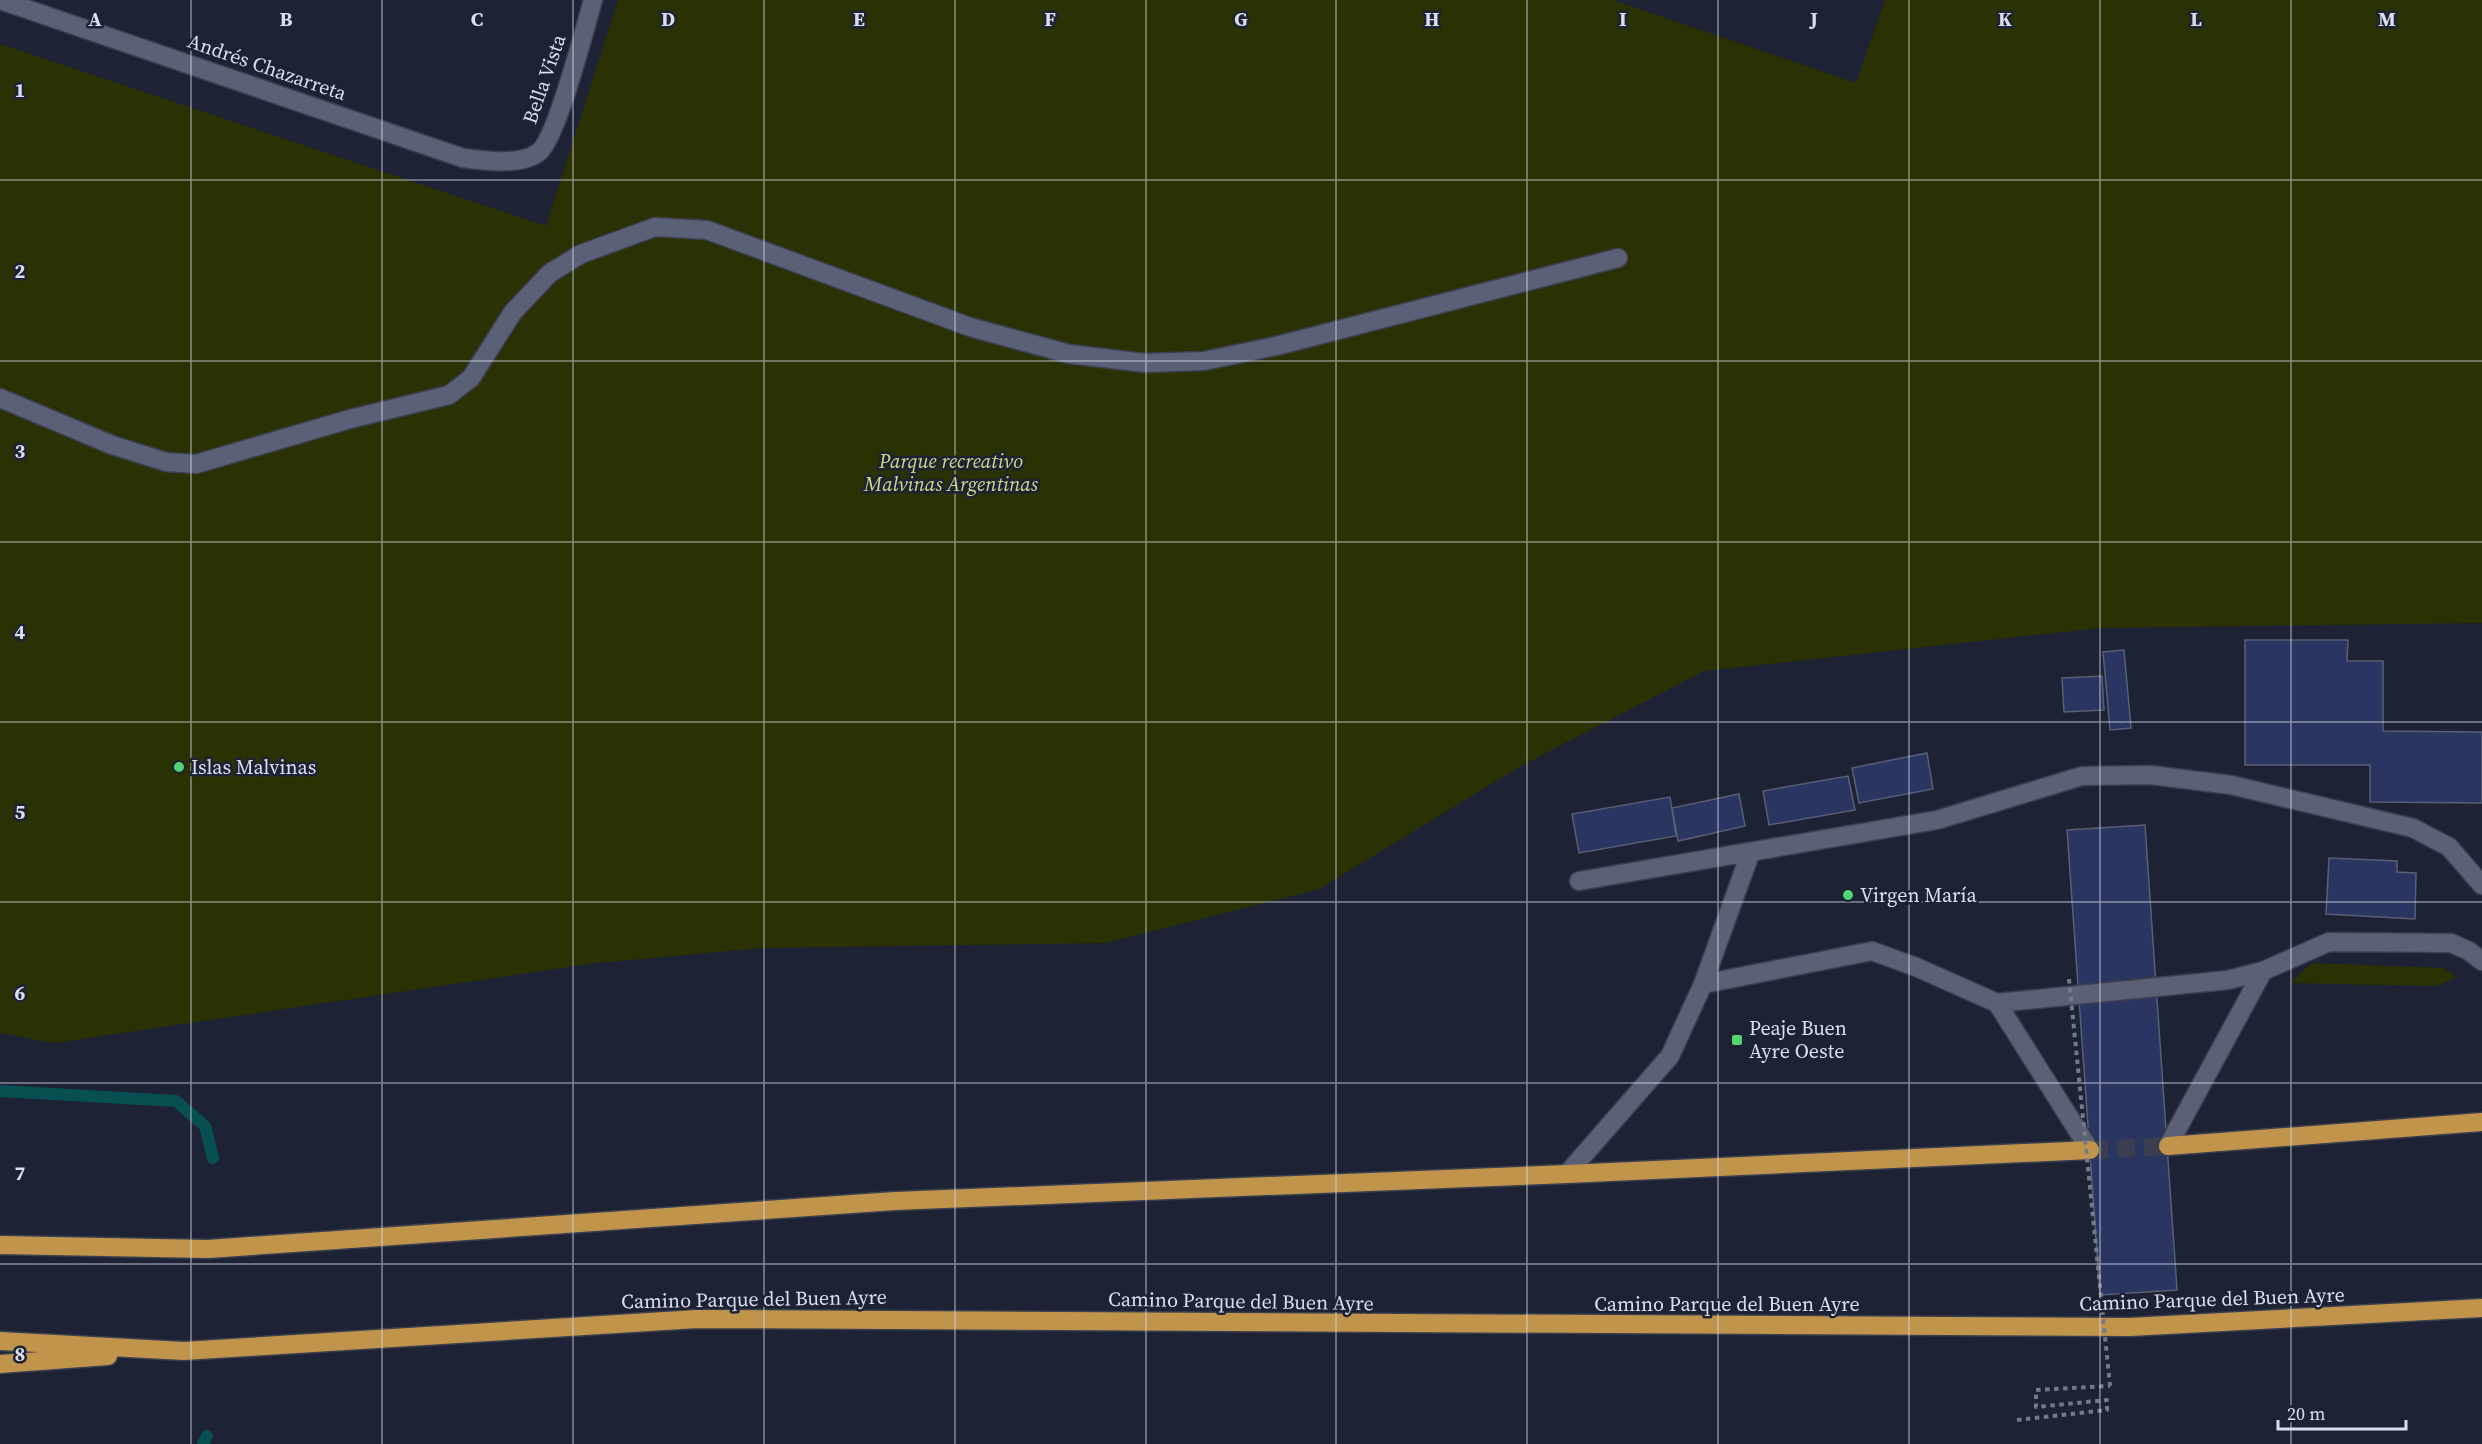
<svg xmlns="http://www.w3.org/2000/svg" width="2482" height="1444" font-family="'Source Serif 4',serif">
<rect width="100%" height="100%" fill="#1d2235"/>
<g fill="#2a3103">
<path d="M618,0h995l243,83 29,-83h597v623l-382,5 -396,43 -183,95 -202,123 -213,54 -343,5 -166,15 -543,80 -54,-10v-989l546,182z"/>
<path d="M2312,963l132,5 13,9 -21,9 -146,-3z"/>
</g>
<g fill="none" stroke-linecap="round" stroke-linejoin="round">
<g stroke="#074f51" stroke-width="12">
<path d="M0,1091l176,10 29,25 8,32"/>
<path d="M203,1444l4,-8"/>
</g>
</g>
<g fill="#2a3561" stroke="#595f75" stroke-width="1.5">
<path d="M2245,640h103l-1,21h36v70l99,1v71l-112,-1v-37h-125z"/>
<path d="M2124,650l7,78 -21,2 -7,-78z"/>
<path d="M2102,676l2,34 -40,2 -2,-34z"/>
<path d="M1927,753l6,36 -74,14 -7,-35z"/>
<path d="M1848,776l7,34 -86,15 -6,-34z"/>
<path d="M1739,794l6,32 -67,15 -6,-33z"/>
<path d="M1670,797l6,39 -97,17 -7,-39z"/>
<path d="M2145,825l32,465 -77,5 -33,-465z"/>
<path d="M2329,858l68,3v11l19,1 -1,46 -89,-5z"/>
</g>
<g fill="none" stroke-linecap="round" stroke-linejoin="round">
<path stroke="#3a3e50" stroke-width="18" stroke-dasharray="18 9" stroke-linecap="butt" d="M2090,1150l78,-4"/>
<defs>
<g id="lane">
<path d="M0,398l112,47 54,17 30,2 154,-45 99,-24 22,-17 42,-66 37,-39 31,-19 74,-27 52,3 263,97 99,27 76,9 59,-2 72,-15 342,-88"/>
<path d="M1579,881l358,-61 145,-44 69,-1 80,10 182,43 36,19 33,38"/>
<path d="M1703,984l47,-130"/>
<path d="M1997,1003l231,-23 35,-9"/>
<path d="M2168,1146l95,-175 66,-29 122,1 18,8 13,10"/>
<path d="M1567,1174l103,-118 33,-72 169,-33 44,16 81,36 93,147"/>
</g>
<path id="street" d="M0,0l463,158c21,3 59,8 76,-6 18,-15 46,-124 54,-152"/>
<g id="highway">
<path d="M2168,1146l314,-24"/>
<path d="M0,1245l208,4 687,-48 672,-27 523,-24"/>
<path d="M0,1341l184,10 513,-32 1433,8 352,-19"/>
<path d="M0,1364l108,-8"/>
</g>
</defs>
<use href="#lane" stroke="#3b3e4e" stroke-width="21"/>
<use href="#street" stroke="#3b3e4e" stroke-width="21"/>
<use href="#highway" stroke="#3b3e4e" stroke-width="21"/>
<path stroke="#757a89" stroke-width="4" stroke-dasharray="4.5 4.5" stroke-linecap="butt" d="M2017,1420l90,-10v-10l-71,7v-17l74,-4"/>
<use href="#lane" stroke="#5a6177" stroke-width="18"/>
<use href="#street" stroke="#5a6177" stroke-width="18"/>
<use href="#highway" stroke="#c0954b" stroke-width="18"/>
<path stroke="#757a89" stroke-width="4" stroke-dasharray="4.5 4.5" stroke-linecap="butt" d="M2069,979l41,407"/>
</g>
<path fill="none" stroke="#dbdfeb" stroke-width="1.5" stroke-opacity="0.55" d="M191,0v1444M382,0v1444M573,0v1444M764,0v1444M955,0v1444M1146,0v1444M1336,0v1444M1527,0v1444M1718,0v1444M1909,0v1444M2100,0v1444M2291,0v1444M0,180h2482M0,361h2482M0,542h2482M0,722h2482M0,902h2482M0,1083h2482M0,1264h2482"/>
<g fill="#52d673" stroke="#1d2235" stroke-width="2">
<circle cx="179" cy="767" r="6"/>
<circle cx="1848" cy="895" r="6"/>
<rect x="1731" y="1034" width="12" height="12" rx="3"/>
</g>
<g text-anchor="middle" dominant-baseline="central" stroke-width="5" stroke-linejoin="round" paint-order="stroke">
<g font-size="20" fill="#dbdfeb" stroke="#1d2235">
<text transform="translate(267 67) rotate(19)">Andrés Chazarreta</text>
<text transform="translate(544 79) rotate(-71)">Bella Vista</text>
<text transform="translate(754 1299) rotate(-1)">Camino Parque del Buen Ayre</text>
<text transform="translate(2212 1299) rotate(-2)">Camino Parque del Buen Ayre</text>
<text transform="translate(1241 1301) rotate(1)">Camino Parque del Buen Ayre</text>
<text x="1727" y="1304">Camino Parque del Buen Ayre</text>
</g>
<g font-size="20" font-style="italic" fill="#cbdc88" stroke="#1d2235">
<text x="951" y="461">Parque recreativo<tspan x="951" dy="23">Malvinas Argentinas</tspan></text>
</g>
<g font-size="20" fill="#dbdfeb" stroke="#1d2235" text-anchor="start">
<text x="191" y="767">Islas Malvinas</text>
<text x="1860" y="895">Virgen María</text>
<text x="1749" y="1028">Peaje Buen<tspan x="1749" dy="23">Ayre Oeste</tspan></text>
</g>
</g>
<g font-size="20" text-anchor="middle" font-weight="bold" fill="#dbdfeb" stroke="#1d2235" stroke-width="5" stroke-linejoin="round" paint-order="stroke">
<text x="95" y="26">A</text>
<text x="286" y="26">B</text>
<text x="477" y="26">C</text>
<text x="668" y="26">D</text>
<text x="859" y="26">E</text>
<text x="1050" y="26">F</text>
<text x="1241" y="26">G</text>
<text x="1432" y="26">H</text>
<text x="1623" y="26">I</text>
<text x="1814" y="26">J</text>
<text x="2005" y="26">K</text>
<text x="2196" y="26">L</text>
<text x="2387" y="26">M</text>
<text x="20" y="97">1</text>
<text x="20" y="278">2</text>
<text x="20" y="458">3</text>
<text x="20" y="639">4</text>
<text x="20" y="819">5</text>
<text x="20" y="1000">6</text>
<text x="20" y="1180">7</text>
<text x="20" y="1361">8</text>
</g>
<path d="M2278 1420v9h128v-9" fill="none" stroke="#dbdfeb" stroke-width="3"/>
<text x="2287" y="1420" font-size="18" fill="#dbdfeb" stroke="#1d2235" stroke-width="4.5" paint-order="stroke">20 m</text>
</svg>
